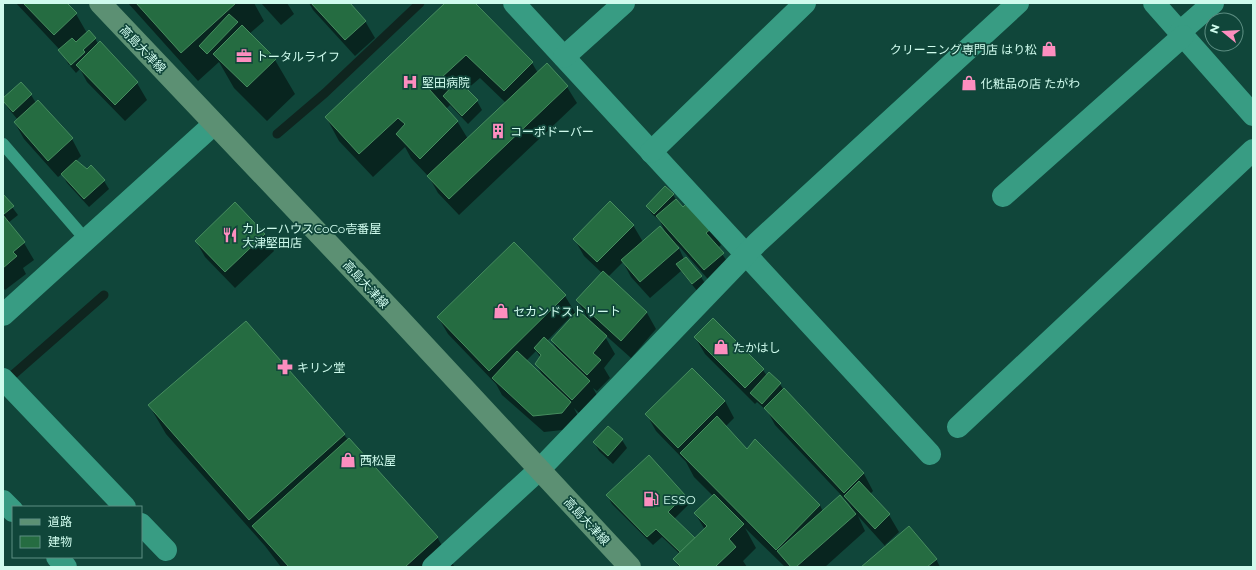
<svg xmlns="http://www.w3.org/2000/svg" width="1256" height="570" font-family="Montserrat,'Noto Sans JP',sans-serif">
<rect width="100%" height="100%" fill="#10463a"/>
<g fill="#0007" fill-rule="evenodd">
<path d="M16,3h50l10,11 11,19 8,5 3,6 2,-1 37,40 10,17 -22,21 -38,-39 -7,-13 -4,4 -6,-7 15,-13v-3l-16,15 -9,-15z"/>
<path d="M128,3h126l10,18 -15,13 26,26 20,34 -28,27 -33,-33 -15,-26 -21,19z"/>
<path d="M261,3h26l7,11 -13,11z"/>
<path d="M309,3h39l17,18 10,17 -20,18 -42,-46z"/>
<path d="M446,3h28l58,60 6,10 29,14 10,16 -118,112 -21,-22 -9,-16 -18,-19 -6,-11 -32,30 -34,-36 -13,-24zM480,78l26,25 -38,36 -11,-18 -11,-12 4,-4 18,19 14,-14 -5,-9 -11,-11z"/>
<path d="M21,84l10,11 5,8 36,36 9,17 -5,5 11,10 4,-5 13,15 5,8 -20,18 -22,-24 -5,-9 -4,3 -34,-38 -9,-16 3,-3 -10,-12 -5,-8z"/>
<path d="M3,195l15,20 -10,8 16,20 10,17 -11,8 3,6 -21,16 -2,-3z"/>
<path d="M673,195l9,13 30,20 9,17 -3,3 15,22 -19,16 -37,-42 7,15 17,18 5,8 -8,7 -17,-21 -31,27 -19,-21 -8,-15 -15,15 39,36 9,16 -25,29 -28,-25 12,21 -11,14 6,10 -13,13 -4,-3 6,11 -17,17 -8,-8 6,12 -8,9 -28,3 -42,-37 -6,-11 -48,-50 -10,-17 75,-74 52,53 11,18 17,11 1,-1 -7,-7 -10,-17 25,-27 -18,-17 -9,-16 58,-15 10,17 24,-6 -7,-15 -8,-7 -5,-8zM572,315l2,1 -22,25 6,10 -11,-10zM536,351l5,7 -5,6 7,12 -17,-15z"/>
<path d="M264,234l10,17 -39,37 -30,-31 -9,-16z"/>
<path d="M713,319l50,51 4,6 13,8 3,5 81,85 9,17 -3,3 19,21 10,17 -14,13 51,14 4,8h-78l24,-20 -28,-31 7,15 -40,36h-40l-40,-39 11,20 -13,13 4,6h-68l-5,-8 6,-5 -18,-17 -9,8 -41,-41 -5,-9 42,-38 36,38 4,9 -15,15 20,20 11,-9 -10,-17 18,-17 -19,-19 -8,-15 -30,-31 -9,-16 78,-14 9,17 -9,9 22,23 8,-10 65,65 3,7 19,-16 -67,-71 -7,-13 -11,-10 -2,2 -50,-50 -10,-17zM842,496l7,8 3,5 -11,-12z"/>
<path d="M149,405l195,30 93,102 17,29 -173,1 -16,-21 -99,-112z"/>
<path d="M622,440l5,8 -14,16 -14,-13 -5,-9z"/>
</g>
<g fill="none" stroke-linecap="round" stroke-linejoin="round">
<g stroke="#0f251f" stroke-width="9">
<path d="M277,134l48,-41 95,-90"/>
<path d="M6,381l98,-86"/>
</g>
</g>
<g fill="#256c41" stroke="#478d5f">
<path d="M23,3h44l10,10 -23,22z"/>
<path d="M136,3h100l-55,50z"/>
<path d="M311,3h39l16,18 -21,19z"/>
<path d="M445,3h30l58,59 -29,29 -38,-36 -37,34 29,32 -38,38 -24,-25 9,-10 -7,-6 -39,36 -34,-37z"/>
<path d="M229,14l9,8 -31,32 -8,-8z"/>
<path d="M242,25l34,34 -29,28 -34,-33z"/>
<path d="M89,30l7,8 -13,12 2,2 -14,13 -13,-15 14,-12 4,4z"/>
<path d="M100,41l38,41 -23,23 -39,-40z"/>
<path d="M547,63l21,23 -119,113 -22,-23z"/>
<path d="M458,80l20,20 -16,16 -19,-20z"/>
<path d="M21,82l11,12 -19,18 -10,-11v-3z"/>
<path d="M38,100l35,38 -25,23 -34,-39z"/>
<path d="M76,160l11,9 4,-4 14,15 -21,19 -23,-25z"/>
<path d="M665,186l9,8 -20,20 -8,-8z"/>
<path d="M3,194l11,12 -10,8h-1z"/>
<path d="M676,199l7,8 7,-7 23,27 -7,6 18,20 -20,17 -48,-54z"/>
<path d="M610,201l24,24 -37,37 -24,-23z"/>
<path d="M235,202l30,32 -40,38 -30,-31z"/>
<path d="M3,215l22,27 -12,10 4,4 -14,12z"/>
<path d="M660,226l19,22 -39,34 -19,-22z"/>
<path d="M514,242l52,53 -77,76 -52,-54z"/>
<path d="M686,257l16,19 -10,8 -16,-20z"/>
<path d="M603,271l44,41 -26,29 -45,-41z"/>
<path d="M578,310l29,26 -14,17 8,7 -14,15 -36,-35z"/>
<path d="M713,318l51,51 -19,19 -51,-51z"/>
<path d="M246,321l99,113 -96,86 -101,-115z"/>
<path d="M544,337l46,44 -18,19 -37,-36 6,-9 -7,-7z"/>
<path d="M517,351l54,51 -9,11 -29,3 -41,-38z"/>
<path d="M692,368l33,33 -47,47 -33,-34z"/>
<path d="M769,372l12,11 -19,21 -12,-11z"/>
<path d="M784,388l80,85 -20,20 -80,-85z"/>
<path d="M717,416l30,33 8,-10 65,66 -44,45 -96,-97z"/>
<path d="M608,426l15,13 -15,17 -15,-14z"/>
<path d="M349,438l89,99 -33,30h-116l-37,-41z"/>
<path d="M649,455l36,40 -17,17 27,26 -15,14 -24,-23 -9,8 -41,-42z"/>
<path d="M859,481l31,33 -15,15 -31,-33z"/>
<path d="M714,494l30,30 -15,15 7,8 -21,20h-34l-8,-8 34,-33 -13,-13z"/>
<path d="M840,495l16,19 -60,53h-5l-14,-16z"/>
<path d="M909,526l28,33 -10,8h-66z"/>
</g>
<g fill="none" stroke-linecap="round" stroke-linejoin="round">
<path stroke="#389c83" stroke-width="12" d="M3,144l83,96"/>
<g stroke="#389c83" stroke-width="22">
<path d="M514,3l416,451"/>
<path d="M1154,3l99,112"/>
<path d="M1180,32l33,-29"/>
<path d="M564,57l60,-54"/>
<path d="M651,152l154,-149"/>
<path d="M1003,196l180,-160"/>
<path d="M3,315l211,-191"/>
<path d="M3,379l122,128"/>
<path d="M958,427l295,-277"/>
<path d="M3,501l10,10"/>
<path d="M141,524l25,26"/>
<path d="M57,557l9,10"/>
<path d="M433,567l107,-98 217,-226 261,-240"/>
</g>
<path stroke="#5c9073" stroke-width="22" d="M100,3l294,310 236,254"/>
</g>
<defs>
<symbol id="shop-bare" viewBox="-9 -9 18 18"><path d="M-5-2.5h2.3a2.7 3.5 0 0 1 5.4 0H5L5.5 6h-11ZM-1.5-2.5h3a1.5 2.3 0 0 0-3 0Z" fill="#fd8ebf" stroke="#10463a" stroke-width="2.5" paint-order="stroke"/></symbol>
<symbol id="office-bare" viewBox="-9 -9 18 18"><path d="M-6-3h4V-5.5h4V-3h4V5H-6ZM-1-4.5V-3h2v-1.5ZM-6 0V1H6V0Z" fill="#fd8ebf" stroke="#10463a" stroke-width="2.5" paint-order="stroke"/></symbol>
<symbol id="hospital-bare" viewBox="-9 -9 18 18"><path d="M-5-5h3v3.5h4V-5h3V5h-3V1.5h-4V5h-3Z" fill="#fd8ebf" stroke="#10463a" stroke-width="2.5" paint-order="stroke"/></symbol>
<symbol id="building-bare" viewBox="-9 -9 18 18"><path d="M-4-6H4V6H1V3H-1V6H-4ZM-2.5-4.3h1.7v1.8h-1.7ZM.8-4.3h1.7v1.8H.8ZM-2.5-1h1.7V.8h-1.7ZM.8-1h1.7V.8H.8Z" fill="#fd8ebf" stroke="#10463a" stroke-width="2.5" paint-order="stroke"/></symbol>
<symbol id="restaurant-bare" viewBox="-9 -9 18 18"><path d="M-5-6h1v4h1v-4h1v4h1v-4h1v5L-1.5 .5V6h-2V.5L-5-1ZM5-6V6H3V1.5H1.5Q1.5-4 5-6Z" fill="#fd8ebf" stroke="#10463a" stroke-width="2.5" paint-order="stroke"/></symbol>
<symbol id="pharmacy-bare" viewBox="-9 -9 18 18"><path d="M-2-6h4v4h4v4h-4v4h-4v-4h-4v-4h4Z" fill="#fd8ebf" stroke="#10463a" stroke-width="2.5" paint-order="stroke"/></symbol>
<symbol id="fuel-bare" viewBox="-9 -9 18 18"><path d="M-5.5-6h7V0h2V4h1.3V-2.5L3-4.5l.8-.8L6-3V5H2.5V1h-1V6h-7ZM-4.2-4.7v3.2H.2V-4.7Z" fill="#fd8ebf" stroke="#10463a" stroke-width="2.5" paint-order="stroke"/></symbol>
</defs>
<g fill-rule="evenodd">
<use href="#shop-bare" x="1038" y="38" width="22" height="22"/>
<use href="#office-bare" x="233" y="45" width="22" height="22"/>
<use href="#hospital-bare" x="399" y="71" width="22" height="22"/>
<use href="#shop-bare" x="958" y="72" width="22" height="22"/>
<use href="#building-bare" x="487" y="120" width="22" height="22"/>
<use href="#restaurant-bare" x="219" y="224" width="22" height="22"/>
<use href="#shop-bare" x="490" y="300" width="22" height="22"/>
<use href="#shop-bare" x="710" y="336" width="22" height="22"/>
<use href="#pharmacy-bare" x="274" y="356" width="22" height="22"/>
<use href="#shop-bare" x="337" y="449" width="22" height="22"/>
<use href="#fuel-bare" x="640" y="488" width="22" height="22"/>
</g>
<g text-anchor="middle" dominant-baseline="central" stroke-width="3.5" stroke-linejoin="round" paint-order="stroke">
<g font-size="12" fill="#cffbed" stroke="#10463a">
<text transform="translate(143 49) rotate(46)">高島大津線</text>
<text transform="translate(366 284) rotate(47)">高島大津線</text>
<text transform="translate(587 521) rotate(47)">高島大津線</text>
</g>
<g font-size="12" fill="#cffbed" stroke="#10463a" text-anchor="start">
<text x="1037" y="49" text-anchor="end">クリーニング専門店 はり松</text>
<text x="256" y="56">トータルライフ</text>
<text x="422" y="82">堅田病院</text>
<text x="981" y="83">化粧品の店 たがわ</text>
<text x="510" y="131">コーポドーバー</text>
<text x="242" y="228">カレーハウスCoCo壱番屋<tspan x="242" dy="14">大津堅田店</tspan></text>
<text x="513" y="311">セカンドストリート</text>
<text x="733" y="347">たかはし</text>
<text x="297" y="367">キリン堂</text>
<text x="360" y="460">西松屋</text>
<text x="663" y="499">ESSO</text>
</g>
</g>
<rect width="1256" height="570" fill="none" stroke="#cffbed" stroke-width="8"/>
<rect x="12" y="506" width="130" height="52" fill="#10463a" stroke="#5c8e82"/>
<rect x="20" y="519" width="20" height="6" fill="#5c9073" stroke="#5c8e82"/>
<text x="48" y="526" font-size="12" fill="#cffbed">道路</text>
<rect x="20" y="536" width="20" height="12" fill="#256c41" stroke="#5c8e82"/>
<text x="48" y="546" font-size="12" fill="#cffbed">建物</text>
<g transform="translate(1224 32) rotate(288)"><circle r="19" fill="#10463a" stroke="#5c8e82"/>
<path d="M0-3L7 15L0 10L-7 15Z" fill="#fd8ebf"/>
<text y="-6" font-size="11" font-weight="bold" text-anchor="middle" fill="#cffbed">N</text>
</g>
</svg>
